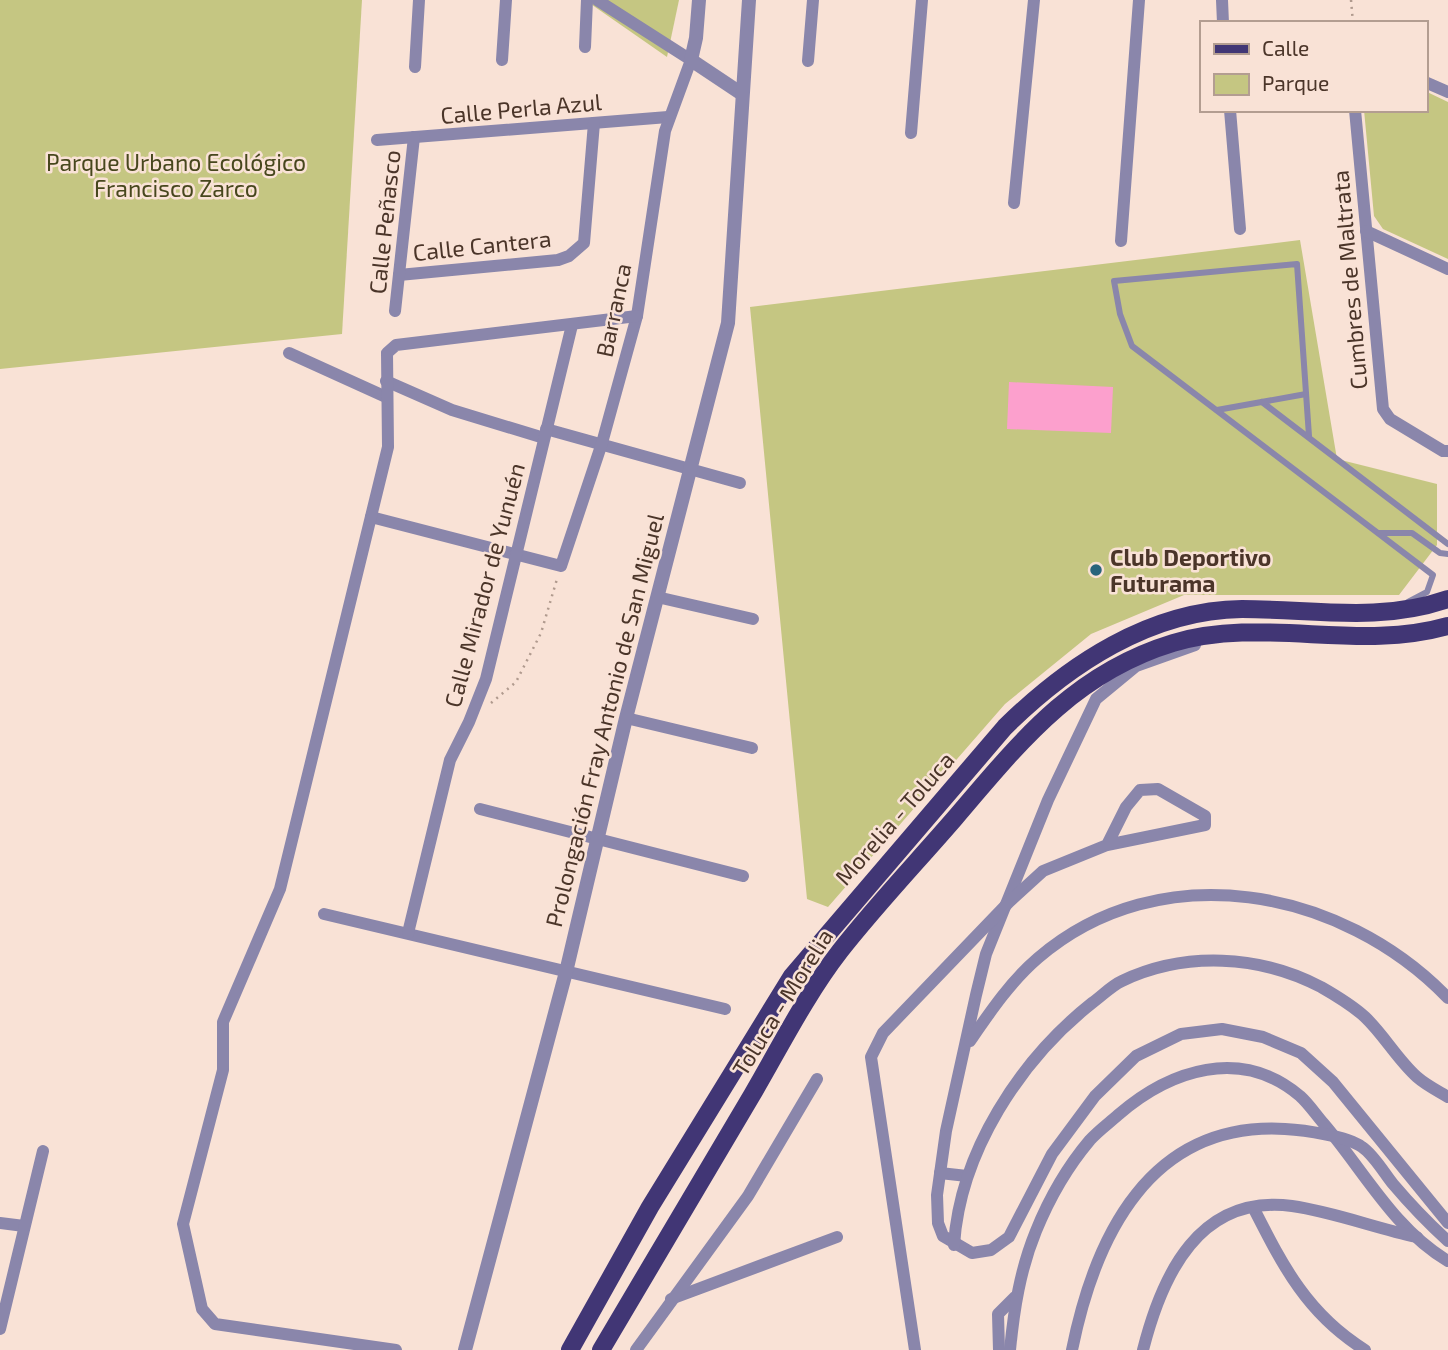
<svg xmlns="http://www.w3.org/2000/svg" width="1448" height="1350" font-family="'Exo 2',sans-serif">
<rect width="100%" height="100%" fill="#f9e2d6"/>
<g fill="#c5c682">
<path d="M0,0h362l-20,334 -342,35z"/>
<path d="M585,0h94l-12,57z"/>
<path d="M1425,91l23,11v157l-65,-30 -9,-13 -10,-106h61z"/>
<path d="M1300,240l37,219 100,25v61l-38,50h-215l-93,39 -86,70 -177,203 -21,-8 -57,-592z"/>
</g>
<path fill="#fca0cd" d="M1009,382l104,5 -2,46 -104,-4z"/>
<g fill="none" stroke-linecap="round" stroke-linejoin="round">
<g stroke="#b09a8e" stroke-width="2.5" stroke-dasharray="2 5" stroke-linecap="butt">
<path d="M1351,0l2,23"/>
<path d="M491,703l25,-21 25,-49 16,-54"/>
</g>
<g stroke="#8a86ab" stroke-width="6">
<path d="M1262,402l186,142"/>
<path d="M1217,410l89,-16"/>
<path d="M1309,436l-12,-172 -183,17 6,33 12,32 301,229 -6,17 -19,10"/>
<path d="M1379,533h33l28,20 8,1"/>
</g>
<g stroke="#8a86ab" stroke-width="12">
<path d="M1222,0l1,23"/>
<path d="M585,47l2,-47"/>
<path d="M502,60l4,-60"/>
<path d="M808,61l5,-61"/>
<path d="M415,67l4,-67"/>
<path d="M1425,82l23,10"/>
<path d="M1230,110l10,119"/>
<path d="M1355,110l28,299 7,10 53,32h5"/>
<path d="M911,133l11,-133"/>
<path d="M377,140l291,-23"/>
<path d="M1014,203l20,-203"/>
<path d="M1366,231l82,38"/>
<path d="M1121,241l18,-241"/>
<path d="M399,275l159,-15 11,-4 15,-13 10,-120"/>
<path d="M395,311l19,-174"/>
<path d="M289,353l97,44"/>
<path d="M386,381l66,29 92,28"/>
<path d="M546,429l194,54"/>
<path d="M371,517l190,49 41,-123 35,-127 28,-185 26,-71 -94,-60"/>
<path d="M657,597l96,22"/>
<path d="M1195,645l-59,21 -40,33 -48,101 -62,154 -10,41 -30,136 -9,64 1,28 5,13 29,17 19,-3 18,-13 43,-83 43,-58 41,-40 45,-22 41,-5 41,8 38,16 32,29 115,141"/>
<path d="M626,718l126,30"/>
<path d="M480,809l263,67"/>
<path d="M324,914l401,95"/>
<path d="M408,933l42,-173 19,-38 17,-43 86,-354"/>
<path d="M970,1041c20,-29 41,-60 68,-83 122,-105 304,-70 410,40"/>
<path d="M940,1173l27,3"/>
<path d="M1253,1207c30,59 54,107 112,143"/>
<path d="M0,1223l24,3"/>
<path d="M954,1245c6,-93 66,-185 138,-242 10,-7 19,-17 30,-22 63,-30 138,-26 199,6 14,8 32,19 44,30 19,18 32,42 52,60 9,8 21,14 31,20"/>
<path d="M671,1299l166,-62"/>
<path d="M0,1329l43,-178"/>
<path d="M396,1350l-181,-26 -13,-15 -19,-85 40,-154v-48l57,-133 108,-442 -1,-94 9,-8 241,-29"/>
<path d="M636,1350l112,-154 69,-117"/>
<path d="M915,1350l-44,-293 12,-24 126,-131 34,-31 64,-26 98,-20v-9l-47,-27 -18,1 -14,17 -19,38"/>
<path d="M999,1350l-1,-36 17,-17"/>
<path d="M1010,1350c4,-41 10,-80 26,-119 13,-32 32,-65 54,-91 8,-9 19,-17 28,-25 52,-45 123,-69 182,-19 9,8 16,19 24,28 40,47 70,105 124,137"/>
<path d="M1072,1350c23,-114 78,-229 213,-221 19,1 62,7 77,18 12,8 22,26 31,37 17,20 35,39 55,57"/>
<path d="M1143,1350c19,-75 56,-156 149,-144 42,6 83,22 125,31"/>
</g>
<g stroke="#8a86ab" stroke-width="14">
<path d="M699,0l-3,38 -5,22 51,34"/>
<path d="M465,1350l101,-378 60,-254 102,-395 21,-323"/>
</g>
<g stroke="#413675" stroke-width="18">
<path d="M570,1350l80,-143 142,-231 213,-249c63,-62 145,-117 237,-118 71,0 137,14 206,-10"/>
<path d="M601,1350c50,-85 101,-170 151,-255 28,-48 54,-100 88,-144 36,-46 77,-89 115,-133 64,-75 119,-145 218,-175 90,-27 185,9 275,-17"/>
</g>
</g>
<circle fill="#29647c" stroke="#f9e2d6" stroke-width="2.5" cx="1096" cy="570" r="7"/>
<g text-anchor="middle" dominant-baseline="central" stroke-width="5" stroke-linejoin="round" paint-order="stroke">
<g font-size="23" fill="#4b3529" stroke="#f9e2d6">
<text transform="translate(521 108) rotate(-5)">Calle Perla Azul</text>
<text transform="translate(384 222) rotate(-84)">Calle Peñasco</text>
<text transform="translate(482 245) rotate(-6)">Calle Cantera</text>
<text transform="translate(1349 280) rotate(-95)">Cumbres de Maltrata</text>
<text transform="translate(613 310) rotate(-78)">Barranca</text>
<text transform="translate(484 585) rotate(-75)">Calle Mirador de Yunuén</text>
<text transform="translate(604 720) rotate(-76)">Prolongación Fray Antonio de San Miguel</text>
<text transform="translate(894 818) rotate(-49)">Morelia - Toluca</text>
<text transform="translate(782 1002) rotate(-58)">Toluca - Morelia</text>
</g>
<g font-size="23" fill="#47471d" stroke="#f9e2d6">
<text x="176" y="162">Parque Urbano Ecológico<tspan x="176" dy="26">Francisco Zarco</tspan></text>
</g>
<g font-size="23" font-weight="bold" fill="#4b3529" stroke="#f9e2d6" text-anchor="start">
<text x="1110" y="557">Club Deportivo<tspan x="1110" dy="26">Futurama</tspan></text>
</g>
</g>
<rect x="1200" y="21" width="228" height="91" fill="#f9e2d6" stroke="#b39d91" stroke-width="2"/>
<rect x="1214" y="44" width="35" height="10" fill="#413675" stroke="#b39d91" stroke-width="2"/>
<text x="1262" y="56" font-size="21" fill="#4b3529">Calle</text>
<rect x="1214" y="74" width="35" height="21" fill="#c5c682" stroke="#b39d91" stroke-width="2"/>
<text x="1262" y="91" font-size="21" fill="#4b3529">Parque</text>
</svg>
